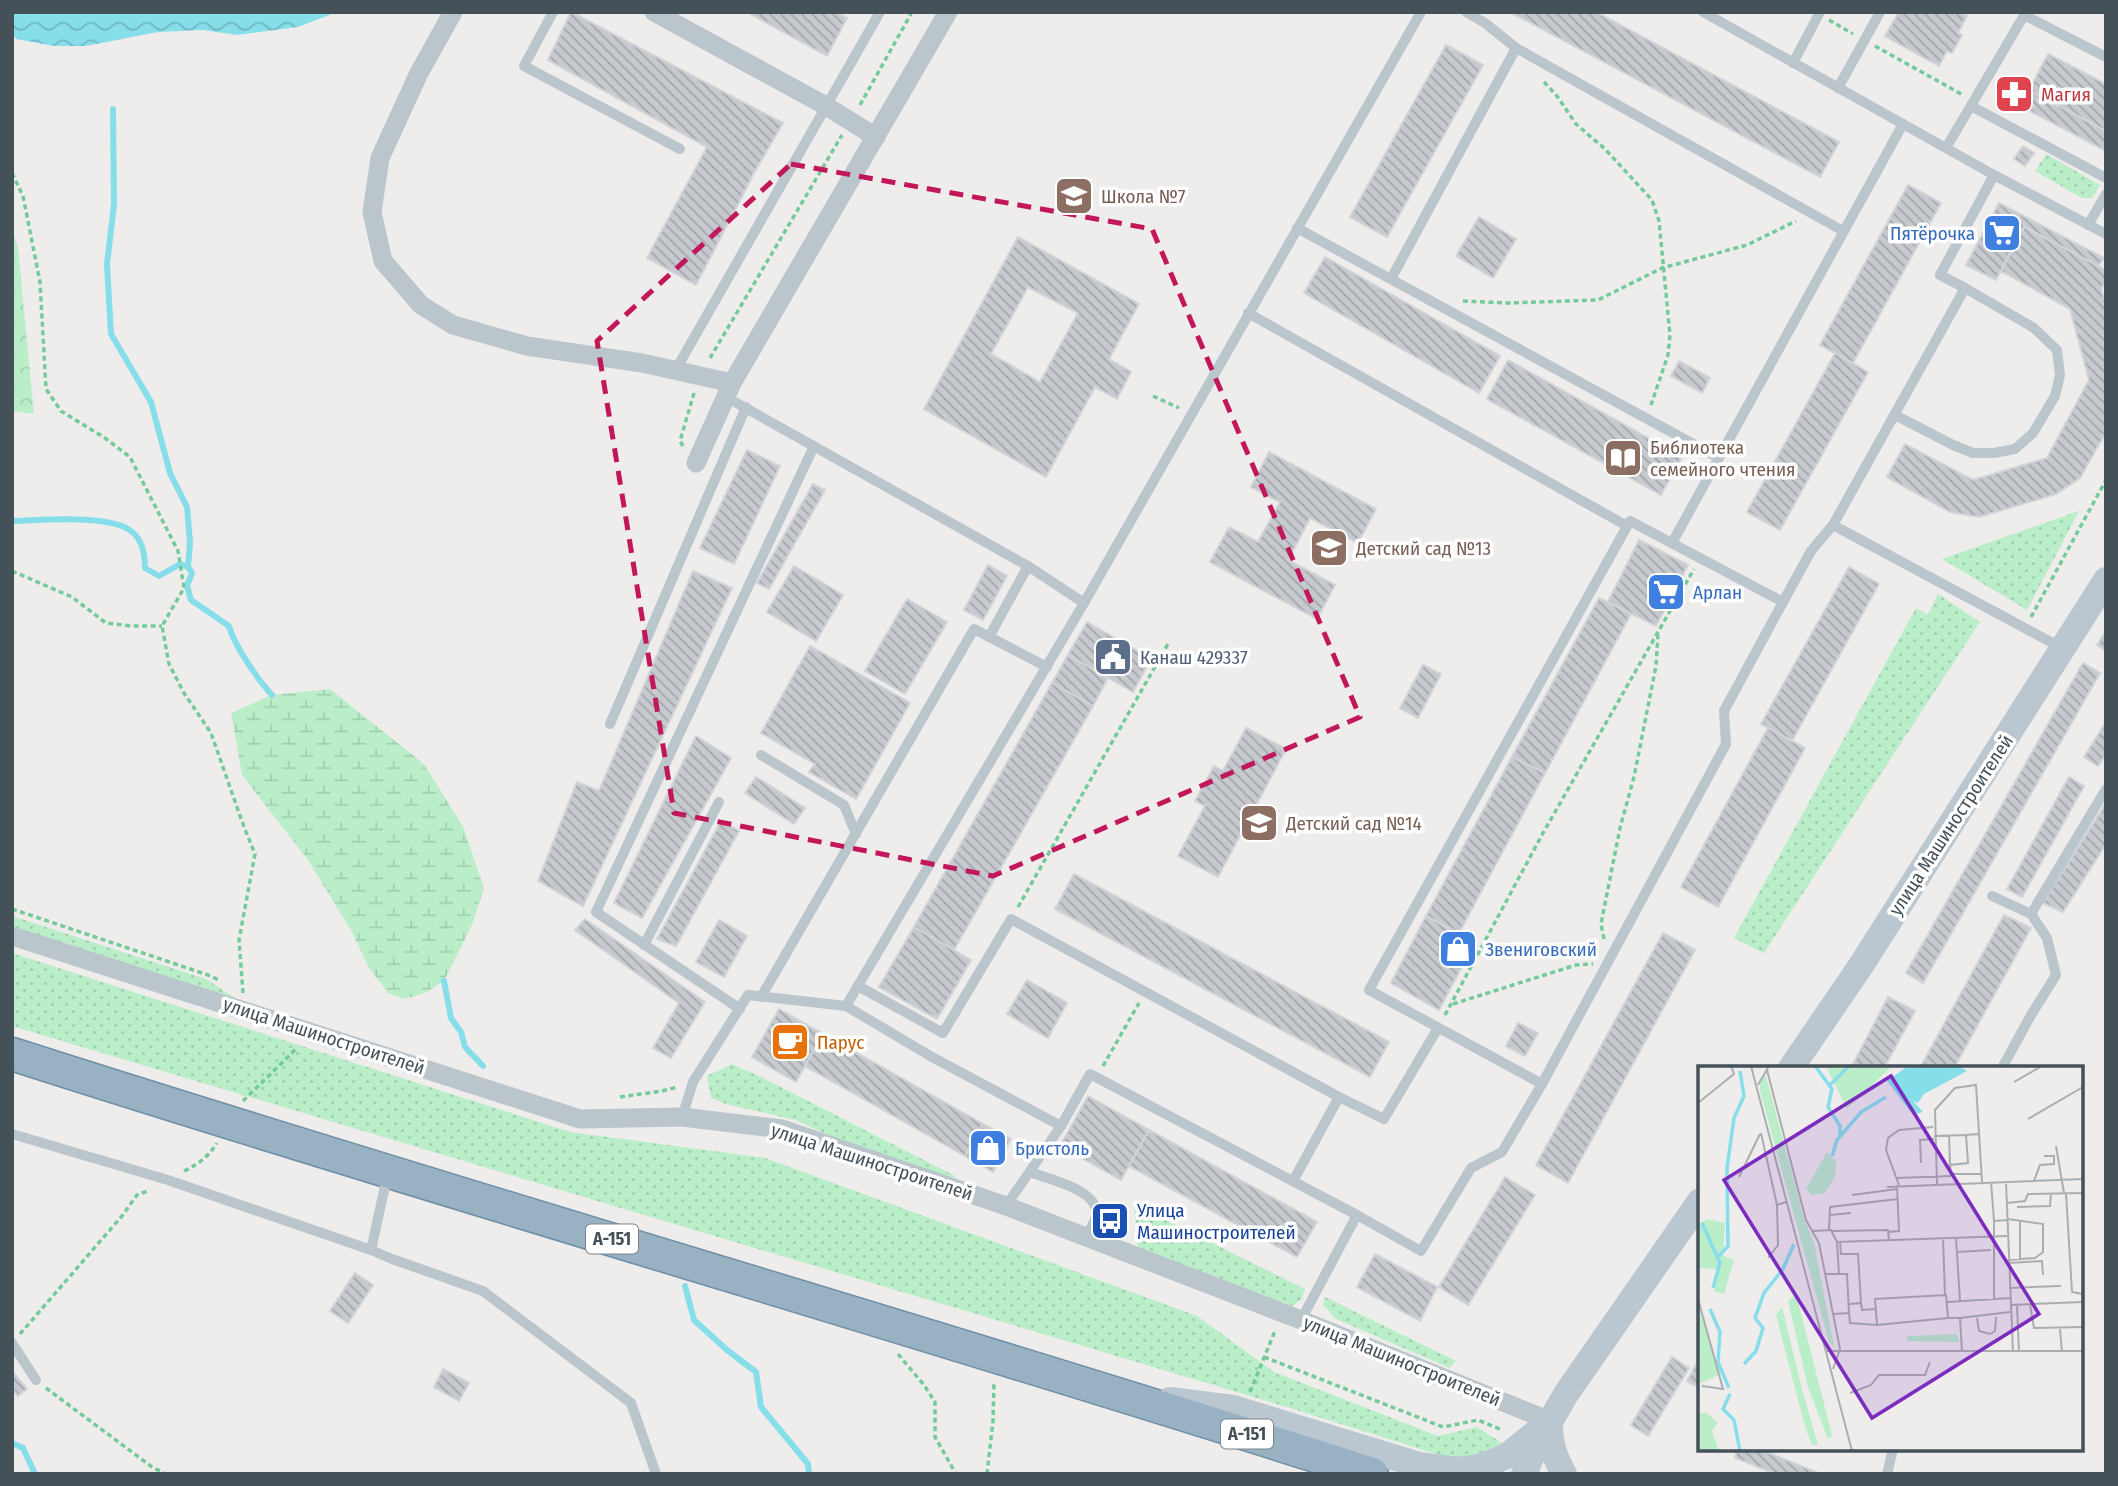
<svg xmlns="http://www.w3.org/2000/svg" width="2118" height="1486" font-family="'Fira Sans Condensed',sans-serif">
<defs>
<pattern id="grass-dots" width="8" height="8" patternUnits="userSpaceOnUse" patternTransform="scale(1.75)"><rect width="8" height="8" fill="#baeec9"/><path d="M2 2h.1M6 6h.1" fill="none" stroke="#a1ceaf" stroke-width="1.8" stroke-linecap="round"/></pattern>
<pattern id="wetland-marsh" width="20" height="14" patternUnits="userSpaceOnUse" patternTransform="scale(1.75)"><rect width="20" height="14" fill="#baeec9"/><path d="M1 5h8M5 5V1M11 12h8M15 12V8" fill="none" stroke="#a1ceaf"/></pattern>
<pattern id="park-crowns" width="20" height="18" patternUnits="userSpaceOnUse" patternTransform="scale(1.75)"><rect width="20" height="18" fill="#baeec9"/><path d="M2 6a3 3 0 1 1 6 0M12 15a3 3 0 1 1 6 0" fill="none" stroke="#a1ceaf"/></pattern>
<pattern id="water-waves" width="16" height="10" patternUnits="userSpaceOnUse" patternTransform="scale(1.75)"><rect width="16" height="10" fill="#87deeb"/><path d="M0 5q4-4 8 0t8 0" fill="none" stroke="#70b6c1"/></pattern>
<pattern id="building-back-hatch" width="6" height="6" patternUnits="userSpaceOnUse" patternTransform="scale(1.75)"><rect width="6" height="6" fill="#c6cacf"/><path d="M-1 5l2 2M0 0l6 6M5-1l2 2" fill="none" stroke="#a3a6ab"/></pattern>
</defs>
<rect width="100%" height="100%" fill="#efecec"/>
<g fill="url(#grass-dots)">
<path d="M2046,154l54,31 -8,13h-10l-47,-27z"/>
<path d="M2079,511l-52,99 -85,-51z"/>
<path d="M1938,594l42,28 -216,331 -30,-15 182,-330 12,7z"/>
<path d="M12,916l194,63 37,24 -231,-74z"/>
<path d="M12,953l558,179 195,26 432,158 77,56 164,64 39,-9 25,16 -4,6 -40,12 -171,-54 -1275,-381z"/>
<path d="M732,1064l27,12 196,100 -7,5 -99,-36 -53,-25 -70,-16 -15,-6 -4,-22z"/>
<path d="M1134,1204l171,85 -4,11 -9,6 -154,-56z"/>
<path d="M1325,1297l131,64 -6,7 -114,-49 -13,-14z"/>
</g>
<path fill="url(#wetland-marsh)" d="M330,689l94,75 39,63 21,61 -12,37 -28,56 -19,12 -20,6 -17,-6 -19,-25 -17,-36 -44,-72 -66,-85 -11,-62 41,-18z"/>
<path fill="url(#park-crowns)" d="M12,228l6,20 16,166 -22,-3z"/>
<path fill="url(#water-waves)" d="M12,12h325l-39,15 -61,8 -34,-5 -45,2 -72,14h-32l-38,-7 -4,-5z"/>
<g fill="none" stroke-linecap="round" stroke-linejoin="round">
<g stroke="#87deeb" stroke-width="6">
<path d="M113,109l1,96 -7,59 4,70 40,68 19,71 17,34 3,35 -2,25 4,6 -5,13 4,14 38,26c5,19 29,54 43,69"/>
<path d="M12,521c29,-1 92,-6 116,8 14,8 17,25 17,39l14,8 21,-12 8,3"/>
<path d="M444,981l7,37 10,14 4,15 18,19"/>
<path d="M685,1286l9,34 33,30 29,22 5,35 47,57 1,10"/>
<path d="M12,1443l11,5 12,26"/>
</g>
</g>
<g fill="url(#building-back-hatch)" stroke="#d0d3d8" stroke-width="2" fill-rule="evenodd">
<path d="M571,12l212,111 -29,50 -58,112 -49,-27 60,-111 -159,-87z"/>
<path d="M747,12h89l11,6 -20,38z"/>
<path d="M1510,12h86l243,130 -19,35z"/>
<path d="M1899,12h61l7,4 -9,17 4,2 -10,18 -5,-2 -8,15 -54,-30z"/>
<path d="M1446,45l37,20 -96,172 -37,-20z"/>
<path d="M2048,54l58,30v47l-77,-41z"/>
<path d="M2012,81l94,50v20l-103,-54z"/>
<path d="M2023,146l11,7 -9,13 -11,-7z"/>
<path d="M1908,185l33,18 -88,160 -33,-18z"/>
<path d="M1999,203l105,55 -6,8 -74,-39 -28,53 -30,-15z"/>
<path d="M1479,217l37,22 -23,39 -37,-22z"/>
<path d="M2024,227l82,43v11l-5,8 5,16v127l-26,46 -24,16 -77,23 -29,-5 -63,-35 18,-33 68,36 74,-22 42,-78 -19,-71 -69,-38z"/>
<path d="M1018,237l121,67 -30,55 22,13 -14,27 -22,-12 -49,90 -122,-68zM1028,287l50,26 -38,69 -49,-28z"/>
<path d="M1325,257l175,99 -21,37 -175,-100z"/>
<path d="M1835,353l33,19 -88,158 -33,-18z"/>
<path d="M1508,360l174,97 -21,38 -174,-96z"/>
<path d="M1679,361l31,17 -8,15 -31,-17z"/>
<path d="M747,450l33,16 -46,98 -34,-16z"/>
<path d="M1269,452l107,57 -18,34 -48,-25 -22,42 47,25 -18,34 -107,-57 19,-35 29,15 22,-40 -29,-15z"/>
<path d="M813,484l12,6 -56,99 -12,-6z"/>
<path d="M1639,540l49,25 -32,61 -48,-24z"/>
<path d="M988,565l19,11 -24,44 -19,-10z"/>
<path d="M794,566l49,29 -27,46 -49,-29z"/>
<path d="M1849,567l30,17 -87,157 -31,-17z"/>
<path d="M693,571l39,17 -149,318 -45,-25 39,-99 22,9z"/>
<path d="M1599,598l32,16 -86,159 -33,-16z"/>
<path d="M907,599l40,23 -42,72 -40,-23z"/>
<path d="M1087,622l64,37 -18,33 -65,-37z"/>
<path d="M2106,631v20l-9,-6z"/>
<path d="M810,646l100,57 -54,96 -47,-27 6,-8 -54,-31z"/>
<path d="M1068,655l40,23 -15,28 -41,-23z"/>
<path d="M2083,663l17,10 -177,310 -17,-10z"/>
<path d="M1423,665l18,9 -23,44 -18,-10z"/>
<path d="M1052,683l41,23 -139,244 -40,-23z"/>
<path d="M2106,722v32l-8,12 -14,-9z"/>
<path d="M1246,728l40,21 -68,128 -40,-21 27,-50 -10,-5 19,-35 9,5z"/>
<path d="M1768,728l37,20 -87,159 -37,-20z"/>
<path d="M696,736l35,22 -89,160 -28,-15z"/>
<path d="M1512,757l33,16 -86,160 -33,-17z"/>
<path d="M756,777l49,31 -11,16 -49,-31z"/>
<path d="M2069,777l15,9 -62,111 -15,-8z"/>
<path d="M2106,803v41l-43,68 -20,-9z"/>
<path d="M721,821l18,10 -63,115 -19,-7z"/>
<path d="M1074,874l315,168 -19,35 -315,-168z"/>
<path d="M2004,915l27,13 -77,140h-34z"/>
<path d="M1426,916l49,26 -36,68 -48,-27z"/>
<path d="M585,919l120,83 -34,56 -18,-10 26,-45 -104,-73z"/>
<path d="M719,920l28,16 -23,41 -28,-15z"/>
<path d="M914,927l57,33 -34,59 -58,-32z"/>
<path d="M1663,933l32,17 -127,233 -32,-18z"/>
<path d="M1027,980l40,23 -19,35 -41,-24z"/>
<path d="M1888,997l27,14 -31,57h-33z"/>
<path d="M779,1009l44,25 -27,48 -44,-25z"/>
<path d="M1518,1023l20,10 -13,23 -19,-10z"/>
<path d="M823,1034l160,90 -18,32 -160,-90z"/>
<path d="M1088,1096l61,34 -28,50 -61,-34z"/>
<path d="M983,1124l28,15 -18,33 -28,-16z"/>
<path d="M1149,1130l168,92 -20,35 -168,-91z"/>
<path d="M1505,1177l30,18 -67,110 -29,-18z"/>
<path d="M1375,1254l62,33 -17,34 -63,-34z"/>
<path d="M355,1273l18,12 -25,38 -18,-12z"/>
<path d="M1672,1357l17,11 -41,68 -17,-11z"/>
<path d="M1700,1357v31l-13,-7z"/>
<path d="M443,1369l26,14 -10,18 -25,-14z"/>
<path d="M12,1371l15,18 -9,7 -6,-7z"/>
<path d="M1737,1449h22l62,25h-45l-41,-16z"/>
</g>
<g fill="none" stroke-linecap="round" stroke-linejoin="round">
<defs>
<path id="trunk" d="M12,1054c452,145 908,275 1360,420"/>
</defs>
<use href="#trunk" stroke="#6f8fa7" stroke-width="35"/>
<g stroke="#72cb98" stroke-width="3.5" stroke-dasharray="5 3.5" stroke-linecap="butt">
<path d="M1829,20l24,14"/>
<path d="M1875,46l88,49"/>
<path d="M1544,82l13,14 19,28 29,25 47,51 7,21 11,114 -2,20 -17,50"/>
<path d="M860,105l52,-93"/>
<path d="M12,173l11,23 17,86 6,107 15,22 44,27 25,19 48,94 6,37 -22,38 7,38 15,29 27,40 33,94 11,27 -16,86 4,53"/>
<path d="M1463,301l45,2 90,-3 64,-32 85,-23 49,-24"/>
<path d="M710,358l132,-223"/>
<path d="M12,363v15"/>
<path d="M1153,396l26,12"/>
<path d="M683,446l-3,-5 14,-48"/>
<path d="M12,571l60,26 34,26 25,3h31"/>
<path d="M2031,617l75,-137"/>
<path d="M1018,907l150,-263"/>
<path d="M12,909l199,67 9,5"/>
<path d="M1604,939l-3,-15 19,-96 14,-51 22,-111 2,-32"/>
<path d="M1453,1004l123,-39 17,-1"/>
<path d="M1445,1015l98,-182 151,-264"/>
<path d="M1103,1066l36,-63"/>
<path d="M620,1097l42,-6 16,-4"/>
<path d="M243,1101l54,-53"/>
<path d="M184,1171c15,-7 24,-14 33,-28"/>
<path d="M20,1334l102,-118 15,-21 13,-5"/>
<path d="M898,1354l26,31 11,17v35l21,37"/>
<path d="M1264,1357l179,70 35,-7 24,10"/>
<path d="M46,1388l106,79 14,7"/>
<path d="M1250,1392l25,-61"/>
<path d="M987,1474l6,-53 1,-39"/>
</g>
<g stroke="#bac5cc" stroke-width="10">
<path d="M553,12l-29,54 156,83"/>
<path d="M1466,12l19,11 31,25 327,183"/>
<path d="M1703,12l291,163 112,59"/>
<path d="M2024,15l82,42"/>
<path d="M1793,63l27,-51"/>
<path d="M1838,88l42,-76"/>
<path d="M1971,106l135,72"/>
<path d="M1946,148l80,-136"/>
<path d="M2088,225l18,-31"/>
<path d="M1297,228l422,230"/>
<path d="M1391,279l125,-231"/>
<path d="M1248,313l379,213"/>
<path d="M675,371l205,-359"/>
<path d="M726,397l302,169 -39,71"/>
<path d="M1895,415l58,30 20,8h21l21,-4 18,-16 22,-37 5,-21 -3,-25 -23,-22 -69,-40"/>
<path d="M1833,525l132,-237 -25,-13 54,-100"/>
<path d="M1672,543l231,-419"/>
<path d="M1028,566l56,37"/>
<path d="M610,724l136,-317"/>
<path d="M761,755l83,50 12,29"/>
<path d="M1992,896l39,18 16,24 9,37 -25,40 -29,53"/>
<path d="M2031,914l75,-125"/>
<path d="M644,945l75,-143"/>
<path d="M858,986l85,47 68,-114 328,178 -46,84"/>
<path d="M761,997l213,-368 73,38"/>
<path d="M846,1006l86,51 129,69"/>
<path d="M740,1009l-144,-97 218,-466"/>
<path d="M1542,1084l184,-340 -2,-33 59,-109"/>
<path d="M1339,1097l45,22 54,-91"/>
<path d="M682,1117l11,-35 55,-87 98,11 238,-403 337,-591"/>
<path d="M12,1134l156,46 203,70"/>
<path d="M1030,1172c18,7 71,18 66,44 -2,7 -7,15 -9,21"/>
<path d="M387,1177l-16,73 21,9 91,32 148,112 25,71"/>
<path d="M1006,1206l55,-80 29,-52 267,141"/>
<path d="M1301,1320l56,-105 64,36 50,-83 31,-16 40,-68 -173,-94 261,-469 153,81 28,-51 22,-26 227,122"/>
<path d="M12,1343l24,37"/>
<path d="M1887,1474l6,-25"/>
</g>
<g stroke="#bac5cc" stroke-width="19">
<path d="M453,12l-34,61 -39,85 -8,54 11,49 38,44 32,20 74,21 115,17 90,20"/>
<path d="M654,12l172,94 50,31"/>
<path d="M696,463l36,-80 216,-371"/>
<path d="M12,936l568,183 102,-2 100,12 224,77 295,114 249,101"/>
</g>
<g stroke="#bac7d1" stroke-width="26">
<path d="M1791,1068l69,-101 246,-387"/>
<path d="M1170,1400l63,8 186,57 37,5 24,-3 27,-11 43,-35"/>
<path d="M1550,1421c-1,20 4,35 14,53"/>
<path d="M1524,1474l13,-30 29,-50 134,-193"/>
</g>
<use href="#trunk" stroke="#98b2c4" stroke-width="32"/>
</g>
<path fill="none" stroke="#c2185b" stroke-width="5" stroke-dasharray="14 9" stroke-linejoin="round" d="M791,164l361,65 208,488 -367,159 -319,-63 -77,-472z"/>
<defs>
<symbol id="pharmacy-square" viewBox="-11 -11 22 22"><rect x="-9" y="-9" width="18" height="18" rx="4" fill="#e0444e" stroke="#fff"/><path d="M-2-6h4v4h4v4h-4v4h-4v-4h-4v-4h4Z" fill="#fff"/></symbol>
<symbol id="school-square" viewBox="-11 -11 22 22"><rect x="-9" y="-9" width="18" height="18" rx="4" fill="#8d6e63" stroke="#fff"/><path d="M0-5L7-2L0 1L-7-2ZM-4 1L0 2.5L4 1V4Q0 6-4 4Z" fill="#fff"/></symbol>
<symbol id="supermarket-square" viewBox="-11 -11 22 22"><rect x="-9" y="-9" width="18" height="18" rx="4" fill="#3f7fe0" stroke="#fff"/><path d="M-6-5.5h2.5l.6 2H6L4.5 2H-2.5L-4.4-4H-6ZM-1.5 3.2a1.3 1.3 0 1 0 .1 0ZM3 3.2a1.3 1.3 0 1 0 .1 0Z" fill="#fff"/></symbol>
<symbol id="library-square" viewBox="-11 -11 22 22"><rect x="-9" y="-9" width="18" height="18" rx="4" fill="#8d6e63" stroke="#fff"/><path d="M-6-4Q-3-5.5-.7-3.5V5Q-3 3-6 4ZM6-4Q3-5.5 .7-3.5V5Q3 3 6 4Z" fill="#fff"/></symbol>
<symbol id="civic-square" viewBox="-11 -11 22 22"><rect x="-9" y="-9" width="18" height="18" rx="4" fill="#5c6f8a" stroke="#fff"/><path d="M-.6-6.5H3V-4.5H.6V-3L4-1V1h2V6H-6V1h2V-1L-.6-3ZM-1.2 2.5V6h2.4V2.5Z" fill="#fff"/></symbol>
<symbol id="shop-square" viewBox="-11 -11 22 22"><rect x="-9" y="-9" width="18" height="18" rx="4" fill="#3f7fe0" stroke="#fff"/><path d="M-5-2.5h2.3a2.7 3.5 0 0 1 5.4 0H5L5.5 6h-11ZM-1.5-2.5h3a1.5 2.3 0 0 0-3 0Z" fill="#fff"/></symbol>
<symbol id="cafe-square" viewBox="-11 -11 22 22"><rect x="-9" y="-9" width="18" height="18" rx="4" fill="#e8710a" stroke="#fff"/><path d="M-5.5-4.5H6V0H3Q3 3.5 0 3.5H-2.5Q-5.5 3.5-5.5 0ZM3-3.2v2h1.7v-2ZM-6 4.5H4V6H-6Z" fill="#fff"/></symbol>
<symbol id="bus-square" viewBox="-11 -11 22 22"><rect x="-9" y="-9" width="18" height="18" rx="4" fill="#1a4fb4" stroke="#fff"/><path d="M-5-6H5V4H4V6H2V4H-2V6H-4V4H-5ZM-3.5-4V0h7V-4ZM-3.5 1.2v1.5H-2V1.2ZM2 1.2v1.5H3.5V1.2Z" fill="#fff"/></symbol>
</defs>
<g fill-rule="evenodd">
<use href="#pharmacy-square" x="1992" y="72" width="44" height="44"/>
<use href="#school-square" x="1052" y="174" width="44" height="44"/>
<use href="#supermarket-square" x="1980" y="211" width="44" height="44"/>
<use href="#library-square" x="1601" y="436" width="44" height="44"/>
<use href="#school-square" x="1307" y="526" width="44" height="44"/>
<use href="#supermarket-square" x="1644" y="570" width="44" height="44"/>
<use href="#civic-square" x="1091" y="635" width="44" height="44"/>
<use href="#school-square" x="1237" y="801" width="44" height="44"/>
<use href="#shop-square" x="1436" y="927" width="44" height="44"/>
<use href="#cafe-square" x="768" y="1020" width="44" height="44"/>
<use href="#shop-square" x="966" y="1126" width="44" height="44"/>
<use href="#bus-square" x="1088" y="1199" width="44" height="44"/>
</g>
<g text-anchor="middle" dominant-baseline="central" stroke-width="7" stroke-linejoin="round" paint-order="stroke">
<g fill="#fff" stroke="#7d858b" stroke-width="2">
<rect x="586" y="1224.5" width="52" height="29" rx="5"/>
<rect x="1221" y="1419.5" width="52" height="29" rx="5"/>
</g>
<g font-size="18" font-weight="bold" fill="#455159">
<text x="612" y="1239">А-151</text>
<text x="1247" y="1434">А-151</text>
</g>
<g font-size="19" fill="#be3a42" stroke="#fff" text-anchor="start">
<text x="2041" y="94">Магия</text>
</g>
<g font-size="19" fill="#785e54" stroke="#fff" text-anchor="start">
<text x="1101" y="196">Школа №7</text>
<text x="1650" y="447">Библиотека<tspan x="1650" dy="22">семейного чтения</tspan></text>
<text x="1356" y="548">Детский сад №13</text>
<text x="1286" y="823">Детский сад №14</text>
</g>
<g font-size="19" fill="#366cbe" stroke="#fff" text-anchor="start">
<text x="1975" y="233" text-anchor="end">Пятёрочка</text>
<text x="1693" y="592">Арлан</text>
<text x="1485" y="949">Звениговский</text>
<text x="1015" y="1148">Бристоль</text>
</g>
<g font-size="19" fill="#4e5e75" stroke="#fff" text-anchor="start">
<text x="1140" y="657">Канаш 429337</text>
</g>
<g font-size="19" fill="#455159" stroke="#fff">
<text transform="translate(1951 825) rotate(-57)">улица Машиностроителей</text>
<text transform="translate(324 1036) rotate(18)">улица Машиностроителей</text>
<text transform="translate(872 1162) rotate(18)">улица Машиностроителей</text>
<text transform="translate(1402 1361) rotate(22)">улица Машиностроителей</text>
</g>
<g font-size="19" fill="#c56008" stroke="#fff" text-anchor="start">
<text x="817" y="1042">Парус</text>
</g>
<g font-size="19" fill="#164399" stroke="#fff" text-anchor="start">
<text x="1137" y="1210">Улица<tspan x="1137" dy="22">Машиностроителей</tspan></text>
</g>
</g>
<g transform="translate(1698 1066)">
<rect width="385" height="385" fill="#efecec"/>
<path d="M68,10l38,143 10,24 20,103 -5,-4 -69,-251v-12zM10,153l17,4 -2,33 11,4 -10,34 -10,-3 5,-22 -21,-1v-44zM0,237l23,71 -23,10zM259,268l2,8 -52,-1v-5zM0,347h9l11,10 -6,8 7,20h-21z" fill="#baeec9"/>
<path d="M98,228l36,141 -4,4 -20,-52 -20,-86zM84,241l20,82 16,56h-6l-8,-22 -28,-108z" fill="#baeec9"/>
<path d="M129,86l9,10 -1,15 -10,16 -13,2 -6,-6z" fill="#baeec9"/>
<path d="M128,0h66l-45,43z" fill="#baeec9"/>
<path d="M210,0h51l8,5 -43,23 -6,9 -5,-2 10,11 -10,3 -26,-34z" fill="#87deeb"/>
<path fill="none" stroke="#87deeb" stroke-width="3.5" d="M117,0l17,23 -4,18 12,19v11M132,19l19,-19M134,90l5,-16 24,-28 25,-15M4,157l18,40 -7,25M21,190l9,-10 -1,-78 7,-50 10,-22 -4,-25M12,243l10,23 -2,30M20,296l11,26M46,298l12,-13 7,-23 -8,-10 9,-25 19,-24 11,-25M32,328l-7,15 11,11 6,31"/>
<path fill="none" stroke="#abaeb1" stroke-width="2" d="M53,0l101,385M69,4l39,150 13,23 21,106M316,16l28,-16M60,19l11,-19M0,37l36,-29 -3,-8M330,53l55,-32M63,67l16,72M281,68l-13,1 2,28 -18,2 1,9h30M251,69l1,30M236,70l32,-1M358,80l8,47M223,97l-1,-23 14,-1M41,111l21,-43M198,112l55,-2M336,115l6,-16 14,-1v-8h-10M293,116l3,39 14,-1M308,116l7,170M239,118l-2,-74 20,-22 21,-3 6,97M201,119l-13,-35 2,-12 11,-8 34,-3M189,121l196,-8M368,127l6,99 11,2M154,129l45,-6M309,137l18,-2 3,-7 55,-1M319,141l33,-1 1,-13M132,149l21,-2M322,154v39M296,155v78M131,164l1,-23 68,-8M115,165l18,-1 6,12 170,-6M134,165l56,-1 1,10M190,166l11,-1 -2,-46M245,172l2,57M258,172l4,63M139,176l2,32M142,176l1,12h17l3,49 -12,1M259,186l34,-2M70,192l10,-13 -1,-40 9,-3M310,194l27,-2 8,-6v-28l-35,-5M310,197l34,-2 1,14M128,208h21l2,39M311,222l52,-2M0,233l25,90 -21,-3M249,236l63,-4M163,237l1,7 14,-1M332,238l4,24 49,-1M312,239l73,-3M319,239l2,47M136,248l15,-1 1,10 27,2 -2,-26 71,-4 2,23h12l2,34M262,252l50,-6M279,252l2,13 11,3 5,-3 1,-14M179,259l71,-7M362,263l2,23M128,285h257M135,303l7,-20M152,327l21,-8 8,-10h46l5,-13"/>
<path fill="#7b2cbf" fill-opacity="0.15" stroke="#7b2cbf" stroke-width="3.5" d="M193,10l148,238 -167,104 -148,-238z"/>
<rect width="385" height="385" fill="none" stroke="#455159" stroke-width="3.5"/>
</g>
<rect width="2118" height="1486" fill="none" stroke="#455159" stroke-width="28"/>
</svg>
